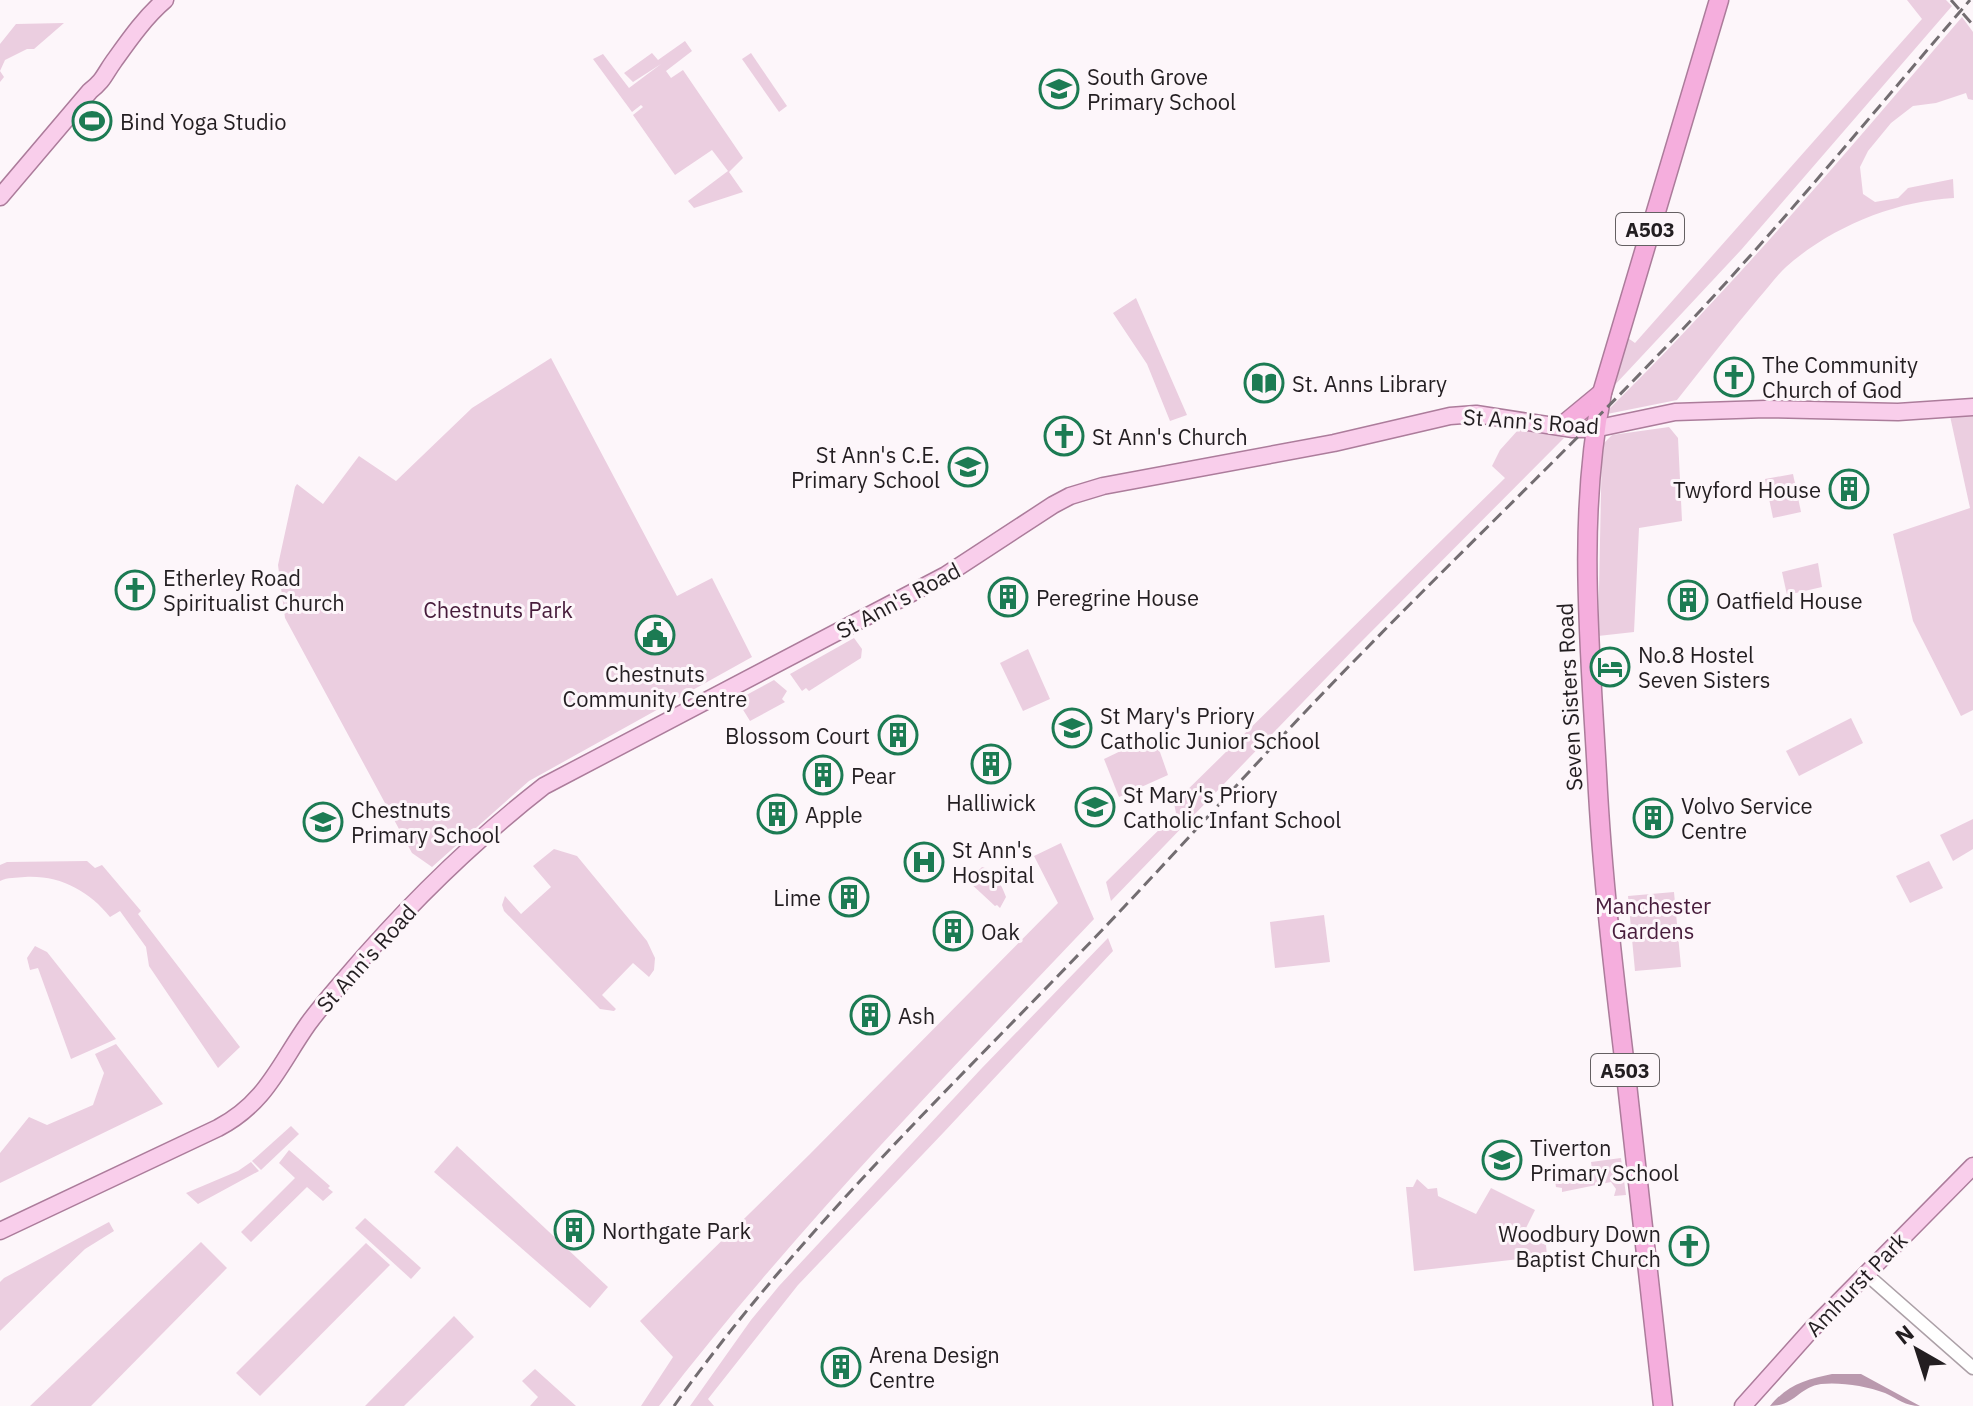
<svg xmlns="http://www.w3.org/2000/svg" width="1973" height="1406" font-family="'IBM Plex Sans',sans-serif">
<rect width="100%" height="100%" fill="#fdf6fa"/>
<g fill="#ebcee0">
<path d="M1907,0h39l6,6 -211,244 -129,138 16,-50 7,5 287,-324z"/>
<path d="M1962,17l11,15v68l-5,-1 -2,-6 -30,10 -23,3 -22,17 -23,28 -8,16 3,27 12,8 23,-4 10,-10 45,-9 1,19c-59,3 -123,29 -168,69 -10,9 -19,22 -28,32 -28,33 -54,67 -81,101l-70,14 -1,-2c126,-124 241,-260 356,-395z"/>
<path d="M64,23l-30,26h-7l-22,11 -5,11 4,6 -4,5v-38l16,-20z"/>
<path d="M685,41l7,10 -26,20 5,7 12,-8 60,88 -14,14 14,20 -49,16 -6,-7 40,-30 -16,-21 -37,25 -42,-60 10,-8 -2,-2 -9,7 -39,-53 10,-5 26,34 32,-24 -28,18 -9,-9 28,-20 6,7z"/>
<path d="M751,53l36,53 -8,6 -37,-53z"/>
<path d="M1136,298l51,117 -17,6 -23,-57 -34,-51z"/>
<path d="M551,358l126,238 35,-18 40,79 -223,124 -97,86 -20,-14 -127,-235 -7,-53 17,-78 2,-3 26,20 36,-48 37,25 76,-73z"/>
<path d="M1950,416h23v294l-12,6 -48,-95 -20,-87 77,-26z"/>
<path d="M1669,427l9,11 4,83 -43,7 -5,104 -36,4 4,-191 10,-10z"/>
<path d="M1518,430l32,3 14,5 -208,209 -245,254 -5,-19 70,-69 -2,-10 331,-325 -13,-12 8,-16z"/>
<path d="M1793,474l8,38 -28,6 -8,-39z"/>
<path d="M1818,563l4,24 -35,8 -5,-23z"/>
<path d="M854,638l8,11 -1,9 -52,33 -3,-3 -4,3 -12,-17z"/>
<path d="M1028,649l22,50 -27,12 -23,-48z"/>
<path d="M774,680l13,11 -5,8 3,3 -35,19 -13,-21z"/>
<path d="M1851,718l12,25 -64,33 -13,-25z"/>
<path d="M1154,735l14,40 -49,22 -15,-38z"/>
<path d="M1973,819v30l-20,12 -13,-26z"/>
<path d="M1061,843l33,76c-150,158 -302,314 -435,487h-18l32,-49 -33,-36 170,-167 248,-251 -24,-47z"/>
<path d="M554,849l23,7 70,85 8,17 -1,12 -5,7 -16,-14 -31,32 14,14 -2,2 -14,-2 -96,-98 -2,-6 3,-9 16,18 30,-27 -18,-21z"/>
<path d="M87,861l8,7 7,-3 39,46 -3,3 102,133 -22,21 -69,-102 -3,-19 -26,-36 -10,6c-21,-26 -50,-42 -85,-40 -9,1 -17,0 -25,4v-16l7,-3z"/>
<path d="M1929,861l14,27 -33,15 -14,-27z"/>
<path d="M982,867c12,3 20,19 24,30l-6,11 -3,-3 -2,1 -27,-25z"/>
<path d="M1674,892l7,75 -46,4 -7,-75z"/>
<path d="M1324,915l6,47 -55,6 -5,-46z"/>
<path d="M1108,938l5,13 -169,181 -146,153 -90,114 6,7h-24l61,-86 28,-34 202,-217z"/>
<path d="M35,946l12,6 69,87 -45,20 -33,-91 -8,2 -3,-12z"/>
<path d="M116,1044l47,60 -163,79v-30l29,-36 18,8 46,-20 11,-32 -9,-19z"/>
<path d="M291,1126l8,8 -38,36 -9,-9z"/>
<path d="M457,1146l151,141 -18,21 -156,-136z"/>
<path d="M289,1150l41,36 -2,2 5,4 -10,9 -16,-14 -56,55 -10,-10 54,-54 -16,-15z"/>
<path d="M1621,1158l5,37 -12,1 2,-7 -5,-7 -49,10v-4l-6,-1 -1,-6 38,-5 -2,-14z"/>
<path d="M251,1162l8,9 -61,33 -12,-11 52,-22z"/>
<path d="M1417,1179l11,10 9,-1 1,8 38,18 15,-26 44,22 -13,26 24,9 1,11 -133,15 -8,-84h7z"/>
<path d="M365,1218l56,50 -10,11 -56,-51z"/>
<path d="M109,1222l5,9 -29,18 -85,82v-49l4,-4z"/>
<path d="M201,1242l26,26 -136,138h-61z"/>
<path d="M366,1243l24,22 -130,131 -24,-23z"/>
<path d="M454,1316l20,21 -70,69h-39z"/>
<path d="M535,1369l41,37h-46l8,-9 -16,-16z"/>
</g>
<path fill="#ba99ae" d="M1832,1374h29l59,32c-15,0 -22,-7 -35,-13 -19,-7 -44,-11 -64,-9 -22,3 -26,22 -51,22 17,-21 37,-27 62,-32z"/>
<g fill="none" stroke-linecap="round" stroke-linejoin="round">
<defs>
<path id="minor" d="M1865,1273l108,95"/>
<g id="major">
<path d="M0,197l90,-106c14,-11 14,-16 24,-30 15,-21 31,-44 51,-61"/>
<path d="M0,1231l218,-103c48,-25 61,-63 90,-104 11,-15 23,-29 35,-43 60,-71 128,-138 201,-195l402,-211 107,-70 17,-9 33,-10 231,-43 116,-27 26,-2 97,15h21l81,-17 91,-3 132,3 75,-5"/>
<path d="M1743,1406l68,-76 162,-164"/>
</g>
<g id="highway">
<path d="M1562,426l40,-33"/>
<path d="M1663,1406c-13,-110 -24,-221 -37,-331 -12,-100 -24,-200 -29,-301 -7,-126 -20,-256 5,-381l117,-393"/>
</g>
</defs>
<use href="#minor" stroke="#aca0a7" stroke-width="15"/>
<use href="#major" stroke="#ac7c9b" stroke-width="19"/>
<use href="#highway" stroke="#ac7c9b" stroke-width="21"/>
<use href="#minor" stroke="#fff" stroke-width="12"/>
<use href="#major" stroke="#f9ceeb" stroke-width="16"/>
<use href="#highway" stroke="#f5aedd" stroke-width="18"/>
<g stroke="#736d71" stroke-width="3" stroke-dasharray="12 6" stroke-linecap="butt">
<path d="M1951,0l22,25"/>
<path d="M674,1406c131,-184 296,-336 450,-499 79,-84 156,-171 237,-253 116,-119 238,-234 351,-356 89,-97 172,-198 258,-298"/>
</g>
</g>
<defs>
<symbol id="school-ring" viewBox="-11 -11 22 22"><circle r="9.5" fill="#fdf6fa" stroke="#1c7b53" stroke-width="1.5"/><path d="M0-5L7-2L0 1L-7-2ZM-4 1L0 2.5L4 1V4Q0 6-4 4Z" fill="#1c7b53"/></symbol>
<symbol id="stadium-ring" viewBox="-11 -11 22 22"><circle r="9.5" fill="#fdf6fa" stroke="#1c7b53" stroke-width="1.5"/><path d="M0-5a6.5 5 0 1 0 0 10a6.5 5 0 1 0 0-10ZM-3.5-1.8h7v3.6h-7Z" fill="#1c7b53"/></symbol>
<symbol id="church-ring" viewBox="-11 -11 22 22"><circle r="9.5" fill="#fdf6fa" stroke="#1c7b53" stroke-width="1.5"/><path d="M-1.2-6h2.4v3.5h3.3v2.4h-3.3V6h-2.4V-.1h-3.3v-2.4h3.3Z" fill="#1c7b53"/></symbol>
<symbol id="library-ring" viewBox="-11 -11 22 22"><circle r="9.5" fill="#fdf6fa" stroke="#1c7b53" stroke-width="1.5"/><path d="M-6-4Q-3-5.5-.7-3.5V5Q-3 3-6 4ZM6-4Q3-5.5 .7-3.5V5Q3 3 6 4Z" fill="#1c7b53"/></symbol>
<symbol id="building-ring" viewBox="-11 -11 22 22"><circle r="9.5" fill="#fdf6fa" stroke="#1c7b53" stroke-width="1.5"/><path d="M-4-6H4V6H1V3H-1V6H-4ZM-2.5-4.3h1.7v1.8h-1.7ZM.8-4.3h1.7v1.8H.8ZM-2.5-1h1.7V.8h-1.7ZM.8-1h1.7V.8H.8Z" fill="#1c7b53"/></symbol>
<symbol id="civic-ring" viewBox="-11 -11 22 22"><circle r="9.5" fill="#fdf6fa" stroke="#1c7b53" stroke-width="1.5"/><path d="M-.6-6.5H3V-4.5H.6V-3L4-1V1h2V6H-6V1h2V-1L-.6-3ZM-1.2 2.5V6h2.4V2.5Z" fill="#1c7b53"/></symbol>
<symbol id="hotel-ring" viewBox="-11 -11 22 22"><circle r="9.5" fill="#fdf6fa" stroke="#1c7b53" stroke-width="1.5"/><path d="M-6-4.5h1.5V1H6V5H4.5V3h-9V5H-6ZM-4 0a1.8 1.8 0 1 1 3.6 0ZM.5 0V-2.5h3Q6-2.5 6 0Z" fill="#1c7b53"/></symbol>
<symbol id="hospital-ring" viewBox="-11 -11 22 22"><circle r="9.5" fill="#fdf6fa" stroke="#1c7b53" stroke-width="1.5"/><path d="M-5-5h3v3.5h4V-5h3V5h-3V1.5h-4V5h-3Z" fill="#1c7b53"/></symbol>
</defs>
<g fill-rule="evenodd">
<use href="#school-ring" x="1037" y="67" width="44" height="44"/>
<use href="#stadium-ring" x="70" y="99" width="44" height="44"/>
<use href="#church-ring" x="1712" y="355" width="44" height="44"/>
<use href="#library-ring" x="1242" y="361" width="44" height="44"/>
<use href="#church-ring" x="1042" y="414" width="44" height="44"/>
<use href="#school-ring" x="946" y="445" width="44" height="44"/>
<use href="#building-ring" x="1827" y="467" width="44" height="44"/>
<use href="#church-ring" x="113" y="568" width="44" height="44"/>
<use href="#building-ring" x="986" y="575" width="44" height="44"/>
<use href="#building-ring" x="1666" y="578" width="44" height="44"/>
<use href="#civic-ring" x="633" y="613" width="44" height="44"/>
<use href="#hotel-ring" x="1588" y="645" width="44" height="44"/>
<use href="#school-ring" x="1050" y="706" width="44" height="44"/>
<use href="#building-ring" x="876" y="713" width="44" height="44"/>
<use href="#building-ring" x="969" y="742" width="44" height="44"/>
<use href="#building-ring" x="801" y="753" width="44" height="44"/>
<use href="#school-ring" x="1073" y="785" width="44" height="44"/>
<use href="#building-ring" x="755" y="792" width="44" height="44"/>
<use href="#building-ring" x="1631" y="796" width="44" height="44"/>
<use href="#school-ring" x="301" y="800" width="44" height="44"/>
<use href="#hospital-ring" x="902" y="840" width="44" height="44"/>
<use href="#building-ring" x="827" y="875" width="44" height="44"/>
<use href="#building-ring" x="931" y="909" width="44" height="44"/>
<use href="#building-ring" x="848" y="993" width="44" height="44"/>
<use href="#school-ring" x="1480" y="1138" width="44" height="44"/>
<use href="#building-ring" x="552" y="1208" width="44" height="44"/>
<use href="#church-ring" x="1667" y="1224" width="44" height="44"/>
<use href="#building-ring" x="819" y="1345" width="44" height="44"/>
</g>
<g text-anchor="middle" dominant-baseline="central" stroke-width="6" stroke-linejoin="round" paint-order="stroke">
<g fill="#fdf6fa" stroke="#645f62" stroke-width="2">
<rect x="1616" y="213" width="68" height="32" rx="6"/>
<rect x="1591" y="1054" width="68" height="32" rx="6"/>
</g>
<g font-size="20" font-weight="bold" fill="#231e21">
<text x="1650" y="229">A503</text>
<text x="1625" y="1070">A503</text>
</g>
<g font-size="22" fill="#231e21" stroke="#fdf6fa" text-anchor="start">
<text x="1087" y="76">South Grove<tspan x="1087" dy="25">Primary School</tspan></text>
<text x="120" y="121">Bind Yoga Studio</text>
<text x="1762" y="364">The Community<tspan x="1762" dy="25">Church of God</tspan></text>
<text x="1292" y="383">St. Anns Library</text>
<text x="1092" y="436">St Ann's Church</text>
<text x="940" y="454" text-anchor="end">St Ann's C.E.<tspan x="940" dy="25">Primary School</tspan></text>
<text x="1821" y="489" text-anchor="end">Twyford House</text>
<text x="163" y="577">Etherley Road<tspan x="163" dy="25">Spiritualist Church</tspan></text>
<text x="1036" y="597">Peregrine House</text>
<text x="1716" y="600">Oatfield House</text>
<text x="1638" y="654">No.8 Hostel<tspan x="1638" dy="25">Seven Sisters</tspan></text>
<text x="655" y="673" text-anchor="middle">Chestnuts<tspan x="655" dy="25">Community Centre</tspan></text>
<text x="1100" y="715">St Mary's Priory<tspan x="1100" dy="25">Catholic Junior School</tspan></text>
<text x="870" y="735" text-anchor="end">Blossom Court</text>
<text x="851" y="775">Pear</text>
<text x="1123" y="794">St Mary's Priory<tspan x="1123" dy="25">Catholic Infant School</tspan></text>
<text x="991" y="802" text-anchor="middle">Halliwick</text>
<text x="1681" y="805">Volvo Service<tspan x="1681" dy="25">Centre</tspan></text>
<text x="351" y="809">Chestnuts<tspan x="351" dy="25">Primary School</tspan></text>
<text x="805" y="814">Apple</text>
<text x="952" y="849">St Ann's<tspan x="952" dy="25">Hospital</tspan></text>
<text x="821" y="897" text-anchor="end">Lime</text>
<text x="981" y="931">Oak</text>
<text x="898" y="1015">Ash</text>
<text x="1530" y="1147">Tiverton<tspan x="1530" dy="25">Primary School</tspan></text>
<text x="602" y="1230">Northgate Park</text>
<text x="1661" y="1233" text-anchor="end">Woodbury Down<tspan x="1661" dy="25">Baptist Church</tspan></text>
<text x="869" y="1354">Arena Design<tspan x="869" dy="25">Centre</tspan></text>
</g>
<g font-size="22" fill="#231e21" stroke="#fdf6fa">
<text transform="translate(1531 421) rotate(4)">St Ann's Road</text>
<text transform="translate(898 600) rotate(-28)">St Ann's Road</text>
<text transform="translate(1569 697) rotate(-93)">Seven Sisters Road</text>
<text transform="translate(366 958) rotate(-48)">St Ann's Road</text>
<text transform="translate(1856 1284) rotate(-46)">Amhurst Park</text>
</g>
<g font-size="22" fill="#471c3b" stroke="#fdf6fa">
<text x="498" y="609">Chestnuts Park</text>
<text x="1653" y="905">Manchester<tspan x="1653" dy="25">Gardens</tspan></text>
</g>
</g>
<g transform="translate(1917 1350) rotate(321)" stroke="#fdf6fa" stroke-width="6" paint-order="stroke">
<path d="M0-6L14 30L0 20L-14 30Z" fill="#231e21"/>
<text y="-12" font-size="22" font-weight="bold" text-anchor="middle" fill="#231e21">N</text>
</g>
</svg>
